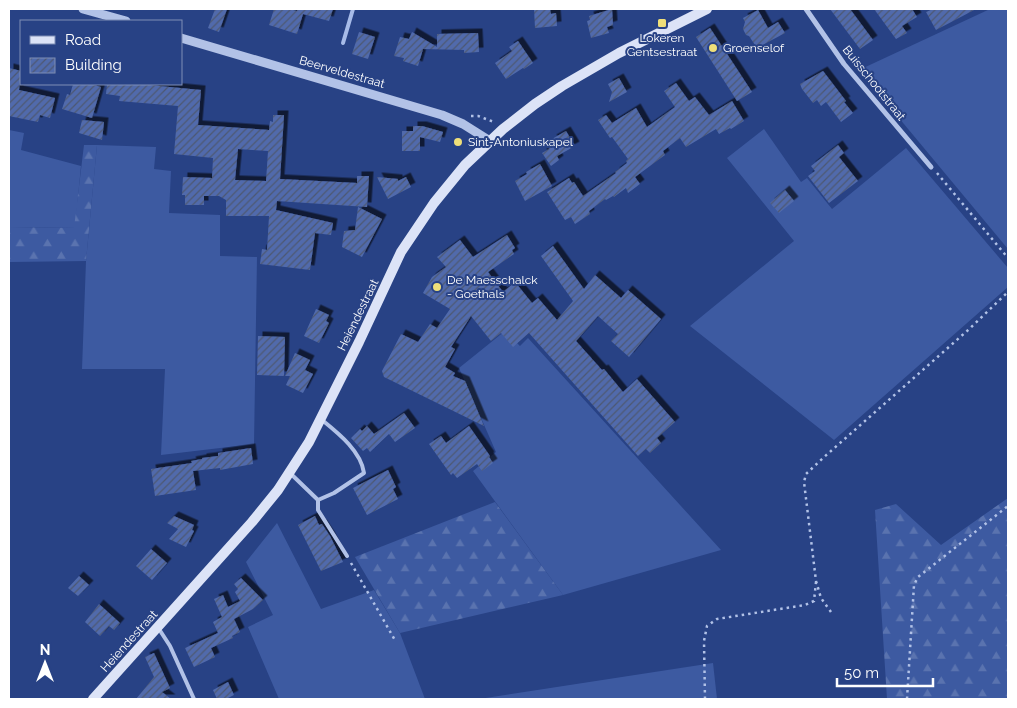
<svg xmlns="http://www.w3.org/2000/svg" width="1017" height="708" font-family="Raleway,sans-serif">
<defs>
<pattern id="forest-firs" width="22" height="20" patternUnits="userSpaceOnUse" patternTransform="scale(1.25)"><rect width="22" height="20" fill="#3d5aa1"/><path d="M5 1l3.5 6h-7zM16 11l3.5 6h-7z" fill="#5a73af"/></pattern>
<pattern id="building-hatch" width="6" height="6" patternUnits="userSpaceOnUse" patternTransform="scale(1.25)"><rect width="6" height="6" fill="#516bac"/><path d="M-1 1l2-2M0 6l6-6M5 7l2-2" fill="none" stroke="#4e5872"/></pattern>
<filter id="shadow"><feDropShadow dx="4.5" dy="-4.5" stdDeviation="0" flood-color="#0009"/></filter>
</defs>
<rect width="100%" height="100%" fill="#284285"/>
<g fill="#3d5aa1">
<path d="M990,9h18v240l-149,-179z"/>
<path d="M764,129l37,53 6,-4 25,31 74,-61 102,120v19l-174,153 -144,-114 104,-85 -67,-83z"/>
<path d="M9,130l15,3 -3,17 60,16 -6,62 -66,-1z"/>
<path d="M97,145l59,2 -2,22 17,2 -2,42 51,2v41l37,1 -3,187 -93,11 4,-86h-83l4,-108z"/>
<path d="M505,331l15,15 8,-8 193,212 -158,45 -90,-124 23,-19 -37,-84z"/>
<path d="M277,523l44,86 53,-19 26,43 25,66h-146l-31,-72 25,-12 -27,-53z"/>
<path d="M713,663l4,36h-238z"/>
</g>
<g fill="url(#forest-firs)">
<path d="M84,145h13l-11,116 -77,1v-35l65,1z"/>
<path d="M1008,498v201h-121l-12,-189 21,-6 45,41z"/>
<path d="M495,502l68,93 -163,38 -45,-76z"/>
</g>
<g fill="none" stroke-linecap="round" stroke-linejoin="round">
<path stroke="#a7bbe8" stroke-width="4" d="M343,43l10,-34"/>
</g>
<g fill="url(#building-hatch)" fill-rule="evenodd" filter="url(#shadow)">
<path d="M215,9h12l-8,23 -11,-4z"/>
<path d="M274,9h15l8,2v-2h36l-4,12 -26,-7 -6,20 -28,-9z"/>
<path d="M534,9h16l1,5 5,-1 1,13 -22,2z"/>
<path d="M612,9l1,16 -6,2 2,6 -18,5 -4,-17 3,-1 -1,-4z"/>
<path d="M830,9h20l23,31 -13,9z"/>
<path d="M874,9h38l5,8 -15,9 5,7 -11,6z"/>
<path d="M933,9h43l-40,21 -10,-18z"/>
<path d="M758,10l10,18 10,-6 7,11 -28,15 -8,-12 -3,-1 -3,-6 2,-7 -2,-4z"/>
<path d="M710,28l42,64 -15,9 -41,-64z"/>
<path d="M359,32l16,5 -7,22 -16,-5z"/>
<path d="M412,32l25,15v-13l41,-1 1,19 -15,1v-3l-41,-1 -5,17 -15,-5 1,-3 -10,-2 6,-19 9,2z"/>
<path d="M518,41l15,22 -9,6 -1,-1 -17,11 -11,-16 17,-12 -3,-4z"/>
<path d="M9,68l12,3 -2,19 36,8 -5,20 -10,-3 -2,7 -29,-6z"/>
<path d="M823,71l23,30 -2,1 9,11 -12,9 -15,-20 -5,4 -4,-6 -4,3 -11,-14 -2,-5z"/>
<path d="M619,78l8,14 -18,10 3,-10 -4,-8z"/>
<path d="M676,83l13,18 6,-4 14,18 23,-14 12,20 -13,8 -1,-1 -11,6 -3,-5 -30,18 -6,-9 -17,13 2,4 -30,22 5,7 -12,9 -2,-5 -12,9 -1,-1 -7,4 -1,-1 -16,12 1,3 -15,10 -4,-7 -6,3 -18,-28 22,-14 3,5 2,-1 9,14 33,-23 -1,-1 12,-9 -1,-2 2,-2 -16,-22 -2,1 -12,-18 8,-5 6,8 24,-15 11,19 28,-20 -11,-16z"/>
<path d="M73,84h17l11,3 -9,31 -30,-9 5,-15 3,1z"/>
<path d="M107,84h31l63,6 -3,35 71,5 1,-9 3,1v-7h11l-4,64 77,4v-7h12l-2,31 -90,-6 -1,9 57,13 -2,12 -16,-2 -5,37 -50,-6 2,-15 5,1 2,-34h-43v-16l-7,-4h-15v9h-19v-10h-3l1,-18 29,1 1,-20 -39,-4 4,-48 -59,-5 1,-5 -14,-2zM238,149l30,2 -2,30 -31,-1z"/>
<path d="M82,120l22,2 -2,18 -23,-7z"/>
<path d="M413,126h9l21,6 -3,10 -20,-5v14h-18v-20h11z"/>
<path d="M566,131l9,15 -18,10 2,4 -8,6 -9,-13 7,-4 -1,-3 6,-4 -2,-3z"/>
<path d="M838,145l6,8 -5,4 19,24 -29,22 -21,-27 7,-5 -4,-5z"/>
<path d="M540,164l12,22 -27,15 -10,-20 12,-7 -1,-2z"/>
<path d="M377,177l21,2v2l8,-4 5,10 -23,12z"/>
<path d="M785,190l9,11 -15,12 -9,-10z"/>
<path d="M358,207l24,12 -20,38 -20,-10 2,-16 11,-1z"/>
<path d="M507,235l8,13 -3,2 2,4 -26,18 15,20 12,-10 17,21 6,-5 19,22 16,-19 -32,-45 12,-10 31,43 11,-14 26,23 7,-8 33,29 -32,38 -18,-16 7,-7 -20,-18 -22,25 26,29 2,-1 19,23 14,-13 38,43 -18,16 4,5 -11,10 -4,-4 -8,7 -109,-123 -16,14 -12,-14 -10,8 -20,-25 -20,31 4,2 -10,18 10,6 -2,3 12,5 19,45 -100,-49 -2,-6 19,-37 17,8 12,-18 7,4 13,-19 -27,-16 9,-16 14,-10 -9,-10 23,-17 13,17z"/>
<path d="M316,309l13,6 -3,6 3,2 -10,20 -15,-7z"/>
<path d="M258,336l27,1 -1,39 -27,-1z"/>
<path d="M295,353l15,7 -5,10 8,4 -10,19 -17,-8 4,-9h-5z"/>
<path d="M404,413l11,15 -20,14 -6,-8 -19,18 -3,-4 -4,3 -12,-13 9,-9 2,2 5,-5 7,8z"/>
<path d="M469,426l21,30 -1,1 4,6 -11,8 -5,-7 -20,14 -4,-5 -2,2 -22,-31 12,-8 5,7z"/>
<path d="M251,448l2,16 -33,6v-2l-27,3 3,19 -41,6 -4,-27 41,-6 -1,-2 11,-2v-1l16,-2v-3z"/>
<path d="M388,470l8,17 -3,2 5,10 -31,16 -14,-27z"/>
<path d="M174,516l20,9 -2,5 2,1 -8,16 -17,-8 9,-10 -11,-6z"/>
<path d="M315,516l4,9 3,-1 8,12 13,26 -22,9 -23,-46z"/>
<path d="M151,549l16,14 -15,17 -16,-14z"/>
<path d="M79,576l10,9 -11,11 -10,-8z"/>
<path d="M241,578l22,22 -10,9 -19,10 6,13 -8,4 1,2 -22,10 4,9 -21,10 -9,-19 33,-15 -5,-11 9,-5 -8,-18 9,-4 5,12 12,-6 -5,-9 3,-3 -4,-5z"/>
<path d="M99,604l21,19 -6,7 -5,-4 -9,10 -15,-14z"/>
<path d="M154,653l16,35 -8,4 9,7h-35l18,-22 -9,-20z"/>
<path d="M228,682l6,13 -8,4h-9l-4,-9z"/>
</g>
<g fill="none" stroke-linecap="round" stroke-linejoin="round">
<g stroke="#b2c2e7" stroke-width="2.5" stroke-dasharray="2.5 4" stroke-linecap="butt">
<path d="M471,116h7l16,6"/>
<path d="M937,173l71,85"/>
<path d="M351,563l45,79"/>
<path d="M831,612l-10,-14 -5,-17 -12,-99 2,-8 17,-16 144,-127 41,-39"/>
<path d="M705,699l-1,-58 3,-15 10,-7 88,-14 9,-4 2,-19"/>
<path d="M907,699l7,-114 4,-8 90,-71"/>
</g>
<g stroke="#b2c2e7" stroke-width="4">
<path d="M291,474l27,26 16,-7 30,-20c-3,-22 -26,-40 -42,-53"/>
<path d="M318,500v10l29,46"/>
<path d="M159,629l11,17 24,53"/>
</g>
<path stroke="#b2c2e7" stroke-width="5" d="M806,9l38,55 87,103"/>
<g stroke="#b2c2e7" stroke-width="9">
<path d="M83,9l43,12"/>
<path d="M181,38l261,77 21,9 27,17"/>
</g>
<path stroke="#dce3f7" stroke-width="10" d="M93,699l159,-177 26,-32 31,-48 50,-100 42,-90 33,-49 31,-38 38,-36 32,-25 27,-18 57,-33 88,-44"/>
</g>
<g fill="#efdf79" stroke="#284285" stroke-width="2">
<rect x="657" y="18" width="10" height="10" rx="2.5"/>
<circle cx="713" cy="48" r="5"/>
<circle cx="458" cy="142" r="5"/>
<circle cx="437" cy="287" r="5"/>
</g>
<g text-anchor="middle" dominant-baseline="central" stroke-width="4" stroke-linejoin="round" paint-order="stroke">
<g font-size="12" fill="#fff" stroke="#284285" text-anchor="start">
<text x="662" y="38" text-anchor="middle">Lokeren<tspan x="662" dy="14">Gentsestraat</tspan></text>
<text x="723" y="48">Groenselof</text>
<text x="468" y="142">Sint-Antoniuskapel</text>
<text x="447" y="280">De Maesschalck<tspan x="447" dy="14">- Goethals</tspan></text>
</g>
<g font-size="12" fill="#fff" stroke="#284285">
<text transform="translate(342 72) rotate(16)">Beerveldestraat</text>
<text transform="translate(874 83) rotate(51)">Buisschootstraat</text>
<text transform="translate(358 315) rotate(-64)">Heiendestraat</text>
<text transform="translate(129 641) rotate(-48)">Heiendestraat</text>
</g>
</g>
<rect width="1017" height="708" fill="none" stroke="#ffffff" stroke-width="20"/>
<rect x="20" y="20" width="162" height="65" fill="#284285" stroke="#7e8eb6"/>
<rect x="30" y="36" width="25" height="8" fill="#dce3f7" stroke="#7e8eb6"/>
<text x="65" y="45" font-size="15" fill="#ffffff">Road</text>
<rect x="30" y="58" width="25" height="15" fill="url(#building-hatch)" stroke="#7e8eb6"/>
<text x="65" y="70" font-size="15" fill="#ffffff">Building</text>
<g transform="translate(45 663)" stroke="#284285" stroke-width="4" paint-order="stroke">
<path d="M0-4L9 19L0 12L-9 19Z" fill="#ffffff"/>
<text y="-8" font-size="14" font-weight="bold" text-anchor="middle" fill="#ffffff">N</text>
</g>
<path d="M837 678v8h96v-8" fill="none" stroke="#ffffff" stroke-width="2.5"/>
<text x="844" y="678" font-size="15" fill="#ffffff" stroke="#284285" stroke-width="4" paint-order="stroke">50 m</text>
</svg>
